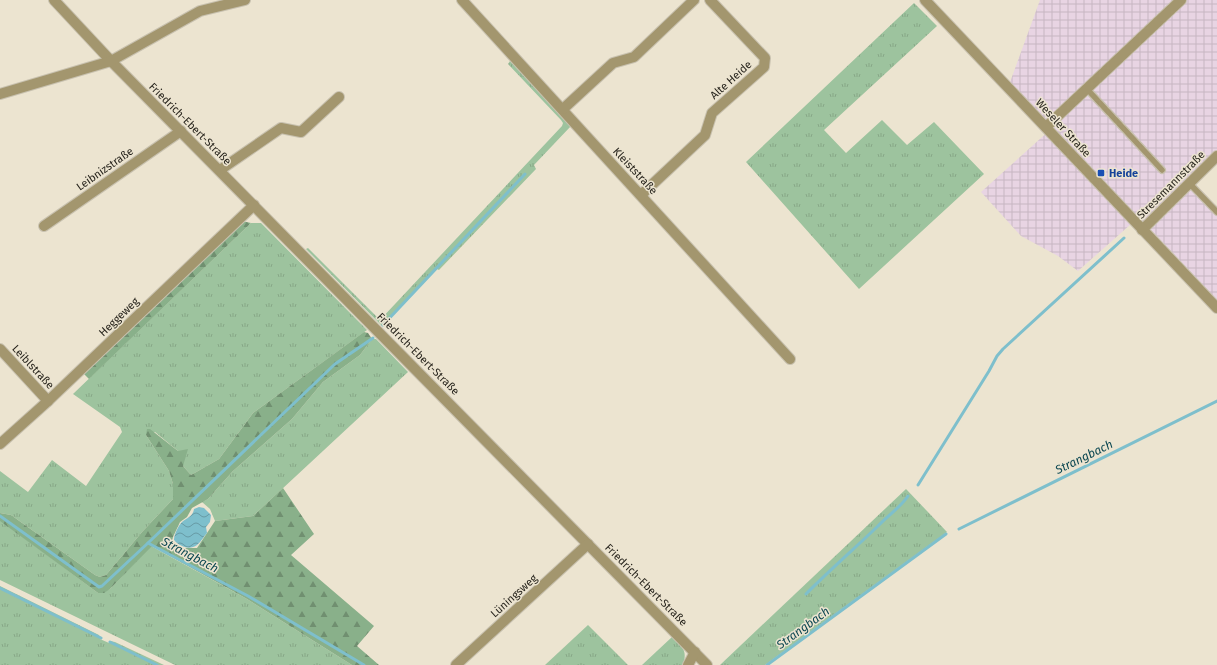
<svg xmlns="http://www.w3.org/2000/svg" width="1217" height="665" font-family="'Fira Sans',sans-serif">
<defs>
<pattern id="industrial-grid" width="8" height="8" patternUnits="userSpaceOnUse"><rect width="8" height="8" fill="#e8d4e3"/><path d="M0 4h8M4 0v8" fill="none" stroke="#c7b6c2"/></pattern>
<pattern id="grass-tufts" width="24" height="20" patternUnits="userSpaceOnUse"><rect width="24" height="20" fill="#9dc39e"/><path d="M3 7l-1-3M5 7V3M7 7l1-3M15 17l-1-3M17 17v-4M19 17l1-3" fill="none" stroke="#87a787"/></pattern>
<pattern id="forest-firs" width="22" height="20" patternUnits="userSpaceOnUse"><rect width="22" height="20" fill="#89b08a"/><path d="M5 1l3.5 6h-7zM16 11l3.5 6h-7z" fill="#708f70"/></pattern>
<pattern id="water-waves" width="16" height="10" patternUnits="userSpaceOnUse"><rect width="16" height="10" fill="#7ebfcc"/><path d="M0 5q4-4 8 0t8 0" fill="none" stroke="#679ba5"/></pattern>
</defs>
<rect width="100%" height="100%" fill="#ece4d0"/>
<path fill="url(#industrial-grid)" d="M1040,0h177v162l-22,22 22,23v93l-78,-83 -61,54 -20,-15 -37,-20 -40,-44 70,-63 -42,-44z"/>
<g fill="url(#grass-tufts)">
<path d="M914,3l23,23 -113,104 22,23 36,-33 25,25 27,-23 50,52 -125,115 -113,-127z"/>
<path d="M510,61l61,65 -37,39 2,4 -97,101 -2,-1 -55,57 -76,-77 2,-1 72,72 182,-194 1,-3 -2,-3 -53,-56z"/>
<path d="M251,223h10l106,107 -114,83 -34,46 -28,16 -8,-9 -5,-15 -23,-19 -9,3 23,36 4,13v15l-31,33 -36,43 -6,2 -5,-2 -84,-60 -11,-2v-42l28,21 24,-32 34,26 36,-54 -2,-5 -47,-33z"/>
<path d="M372,339h4l32,33 -155,144 -38,5 -5,-12 -8,-7 6,-3 25,-28 59,-52 31,-37 37,-27z"/>
<path d="M906,489l41,43 -182,133h-45z"/>
<path d="M0,520l98,73 12,-4 41,-43 96,53 105,66h-177l-175,-85z"/>
<path d="M0,586l99,49 1,4 9,4 1,-2 5,1 49,23h-164z"/>
<path d="M588,625l40,40h-83z"/>
<path d="M672,637c10,10 16,13 11,28h-41z"/>
</g>
<g fill="url(#forest-firs)">
<path d="M242,221l9,2 -162,156 -7,-7z"/>
<path d="M364,332l4,1 4,6 -12,16 -37,27 -31,37 -59,52 -25,28 -16,9 -5,9 -7,5 -7,15 -1,4 10,7h15l18,-27 38,-5 30,-28 31,46 -23,21 83,71 -17,20 22,19h-27l-105,-66 -95,-53 -42,43 -6,4h-6l-98,-72v-8l11,2 84,60 5,2 6,-2 36,-43 31,-33v-15l-4,-13 -23,-36 1,-6h3l28,22 10,-2 -5,17 8,9 28,-16 34,-46z"/>
</g>
<path fill="url(#water-waves)" d="M199,507l5,1 7,7 -1,7 -4,5 1,6c-3,3 -6,9 -10,12 -8,6 -18,1 -23,-5 0,-5 4,-14 8,-18 5,-4 11,-6 12,-13z"/>
<g fill="none" stroke-linecap="round" stroke-linejoin="round">
<g stroke="#7ebfcc" stroke-width="3">
<path d="M383,325l142,-151"/>
<path d="M918,485l71,-114 8,-15 6,-7 121,-111"/>
<path d="M0,516l99,71 3,-1 46,-43 100,53 116,69"/>
<path d="M959,529l258,-128"/>
<path d="M148,543l187,-179 38,-26"/>
<path d="M0,588l101,50"/>
<path d="M806,594c23,-23 48,-45 72,-68 10,-11 22,-18 30,-30"/>
<path d="M110,642l47,23"/>
<path d="M767,665l179,-131"/>
</g>
<defs>
<g id="service">
<path d="M1087,89l75,81"/>
<path d="M1190,184l27,28"/>
</g>
<g id="minor">
<path d="M54,0l57,61 596,604"/>
<path d="M462,0l328,359"/>
<path d="M563,109l50,-46 21,-6 60,-57"/>
<path d="M1046,127l135,-127"/>
<path d="M220,170l61,-42 20,4 38,-35"/>
<path d="M641,195l64,-60 7,-22 52,-46 1,-9 -55,-58"/>
<path d="M44,226l137,-95"/>
<path d="M1142,230l75,-74"/>
<path d="M0,349l48,52"/>
<path d="M0,444l48,-43 206,-196"/>
<path d="M456,665l132,-121"/>
<path d="M688,665l7,-13"/>
</g>
<g id="tertiary">
<path d="M925,0l292,308"/>
<path d="M0,94l111,-33 89,-50 45,-11"/>
</g>
</defs>
<use href="#service" stroke="#c8c1af" stroke-width="8"/>
<use href="#minor" stroke="#c8c1af" stroke-width="12"/>
<use href="#tertiary" stroke="#c8c1af" stroke-width="12"/>
<use href="#service" stroke="#a3966e" stroke-width="5.5"/>
<use href="#minor" stroke="#a3966e" stroke-width="10"/>
<use href="#tertiary" stroke="#a3966e" stroke-width="10"/>
</g>
<rect fill="#1a4fb4" stroke="#ece4d0" stroke-width="1.5" x="1097" y="169" width="8" height="8" rx="2"/>
<g text-anchor="middle" dominant-baseline="central" stroke-width="3" stroke-linejoin="round" paint-order="stroke">
<g font-size="11" fill="#221f18" stroke="#ece4d0">
<text transform="translate(731 80) rotate(-42)">Alte Heide</text>
<text transform="translate(190 124) rotate(45)">Friedrich-Ebert-Straße</text>
<text transform="translate(1063 128) rotate(47)">Weseler Straße</text>
<text transform="translate(105 169) rotate(-35)">Leibnizstraße</text>
<text transform="translate(635 171) rotate(47)">Kleiststraße</text>
<text transform="translate(1171 185) rotate(-45)">Stresemannstraße</text>
<text transform="translate(119 317) rotate(-44)">Heggeweg</text>
<text transform="translate(418 354) rotate(45)">Friedrich-Ebert-Straße</text>
<text transform="translate(33 367) rotate(47)">Leiblstraße</text>
<text transform="translate(646 585) rotate(45)">Friedrich-Ebert-Straße</text>
<text transform="translate(514 596) rotate(-42)">Lüningsweg</text>
</g>
<g font-size="11" font-weight="bold" fill="#164399" stroke="#ece4d0" text-anchor="start">
<text x="1109" y="173">Heide</text>
</g>
<g font-size="12" font-style="italic" fill="#0b4751" stroke="#ece4d0">
<text transform="translate(1084 457) rotate(-26)">Strangbach</text>
<text transform="translate(190 555) rotate(28)">Strangbach</text>
<text transform="translate(803 628) rotate(-36)">Strangbach</text>
</g>
</g>
</svg>
